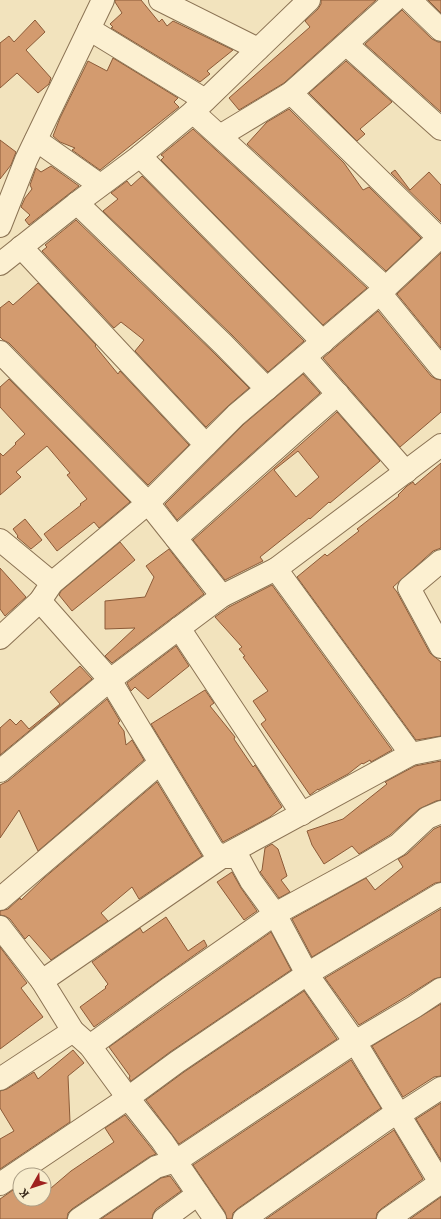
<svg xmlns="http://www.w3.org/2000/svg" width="441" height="1219" font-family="'Noto Serif',serif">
<rect width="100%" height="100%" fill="#f2e3bd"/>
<g fill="#d39b6f" stroke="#8c5b38" fill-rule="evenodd">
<path d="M115,0h26l18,22 3,-3 5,7 6,-5 60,29 -26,21 3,3 -10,8 -89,-54 2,-1 -3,-3 12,-11 -7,-11z"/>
<path d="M321,0h55l-92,83 -45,27 -10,-12 81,-71 -5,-6 13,-12 3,-5z"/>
<path d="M428,0h13v13z"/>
<path d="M402,10l30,29 6,3h3v70l-76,-68z"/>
<path d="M35,20l10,12 -19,18 25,28 -2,6 -11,9 -21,-20 -17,15v-45l9,-7 5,6z"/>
<path d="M113,58l65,40 -4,4 5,5 -79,63 -28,-20 3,-2 -15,-6 -7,-6 7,-18 28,-57 19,10z"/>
<path d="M346,61l46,41 -32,27 5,5 -8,7 -48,-48z"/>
<path d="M289,109l55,54 19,27 6,-3 52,51 -35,33 -139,-127 20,-22z"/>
<path d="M193,129l174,159 -44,37 -162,-165 3,-3 -3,-2z"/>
<path d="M0,140l16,12 -5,13 -11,14z"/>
<path d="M51,166l28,20 -50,39 -4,-5 5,-5 -9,-8 4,-9 7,-9 -2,-4 6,-17 5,4z"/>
<path d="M395,170l15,20 19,-18 12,13v37l-50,-49z"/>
<path d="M142,176l162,165 -36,31 -36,-37 -129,-124 15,-12 -7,-6 16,-12 4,5z"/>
<path d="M76,220l138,133 35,35 -21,18 -22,21 -71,-76 9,-11 -23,-18 -7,6 -72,-77 5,-4 -2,-2z"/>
<path d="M441,253v95l-44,-54z"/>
<path d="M38,283l58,62 -1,1 23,28 2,-3 69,74 -41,40 -139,-142 -6,-3 -3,-3v-29l9,-7 4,4z"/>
<path d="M378,311l53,65 5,3 5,1v32l-41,35 -77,-89z"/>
<path d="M303,374l17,19 -143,127 -12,-16 79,-80z"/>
<path d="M9,379l121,123 -31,26 -5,-6 -37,29 -13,-17 37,-29 -1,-1 7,-5 -20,-24 3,-2 -23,-27 -31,26 5,5 -21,18v-42l3,3 13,-12 -1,-1 10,-9 -25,-27v-20z"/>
<path d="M337,412l43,49 -50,42 -1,-1 -19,17 -1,-1 -49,39 3,4 -38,19 -32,-40zM298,451l21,26 -23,20 -22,-27z"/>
<path d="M441,463v85l-8,3 -40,36 4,5 33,61 11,9v74l-25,4 -119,-163 28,-23 2,2 32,-25 -2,-2 42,-33 -1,-1 9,-9 6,-4 2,3z"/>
<path d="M25,519l17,21 -11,9 -14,-12 1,-1 -5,-7z"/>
<path d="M120,542l15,18 -63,51 -13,-16 2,-4z"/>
<path d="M169,549l35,45 -92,69 -7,-7 30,-28 -30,1v-28l40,-4 9,-20 -8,-11z"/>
<path d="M0,568l26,29 -21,19 -5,-7z"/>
<path d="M272,585l120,165 -21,12 -1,-2 -7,4 -1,-1 -14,11 -30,16v-1l-8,6 -49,-71 5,-4 -13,-19 15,-10 -25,-34 2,-1 -6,-7 3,-2 -27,-30 14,-10z"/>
<path d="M176,646l13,20 -41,33 -13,-12 -4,4 -4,-8z"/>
<path d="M80,666l12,13 -92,76v-27l10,-9 6,6 5,-5 8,9 31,-25 -10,-12z"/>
<path d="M205,690l9,13 -4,3 25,31 -1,2 19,28 2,-2 27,42 -12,10 -47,25 -72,-118z"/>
<path d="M107,699l13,22 -2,2 6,8 2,14 6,-5 12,20 -106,91 -19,-41 -19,28v-53l8,-4z"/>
<path d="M441,761v39l-5,1 -17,8 -29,26 -31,19 -7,-8 -28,18 -12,-19 -5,-14 36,-12 44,-35 -2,-2 30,-16z"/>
<path d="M157,782l45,74 -63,43 -7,-12 -31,26 7,8 -57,39 -22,-25 -4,4 -15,-20 -5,-3 -5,-1v-4l8,-2 12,-11 1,2 23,-22z"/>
<path d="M441,826v56l-6,1 -123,74 -20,-38 74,-41 9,12 28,-23 -5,-8 9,-5 27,-25z"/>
<path d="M272,844l6,5 9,27 -6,4 9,12 -11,6 -19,-26 2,-2 3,-22z"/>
<path d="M232,872l9,16 16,23 -13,9 -27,-38z"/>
<path d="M441,909v68l-7,2 -27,17 -48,29 -34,-47z"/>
<path d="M166,917l22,34 16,-11 3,6 -113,81 -14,-20 26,-19 -1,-1 3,-3 -16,-22 48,-34 3,5z"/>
<path d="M271,932l20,38 -121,82 -39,29 -2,-3 1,-2 -21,-29z"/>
<path d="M0,947l27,36 -6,5 22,29 -43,32z"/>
<path d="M304,991l33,48 -158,105 -33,-44 38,-28z"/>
<path d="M441,1004v72l-7,1 -31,20 -31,-51z"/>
<path d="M73,1050l11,13 -16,13 2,46 -70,47v-30l14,-8 -14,-23v-17l7,-2 27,-17 4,7z"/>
<path d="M351,1060l30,48 -144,101 -4,4 -1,6h-5l-2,-7 -32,-47z"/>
<path d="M441,1103v57l-25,-41z"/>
<path d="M125,1115l31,39 -7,3 -77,52 -4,4 -1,6h-67v-20l13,-9 7,9h24v-5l27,-23 43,-29 -9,-14z"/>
<path d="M394,1130l29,49 -42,30 -4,4 -1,6h-110z"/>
<path d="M170,1176l11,15 -25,18 -3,5 -1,5h-51l60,-41z"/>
<path d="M441,1197v22h-31z"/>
</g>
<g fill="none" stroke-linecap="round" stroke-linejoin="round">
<defs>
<g id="minor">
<path d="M160,0l98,49"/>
<path d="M410,0l31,30"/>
<path d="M89,29l116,71"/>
<path d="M346,44l95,85"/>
<path d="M291,93l148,145"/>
<path d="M193,112l193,176"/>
<path d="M220,136l71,-43 104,-93"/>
<path d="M36,140l64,45"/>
<path d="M140,156l183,186"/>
<path d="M77,203l146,141 44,45"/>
<path d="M0,226l26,-66 77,-160"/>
<path d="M21,247l185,198"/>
<path d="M0,264l77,-61 63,-47 53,-44 116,-112"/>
<path d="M380,293l61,75"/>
<path d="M0,352l148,151 74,93"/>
<path d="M305,357l101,115"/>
<path d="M176,538l123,-110 39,-34"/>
<path d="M0,540l52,43"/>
<path d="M441,561l-32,27 32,59"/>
<path d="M276,569l135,185"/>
<path d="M40,601l70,79 103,170 9,7h16l13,24 24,33 32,60 48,68 86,142"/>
<path d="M179,628l123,186"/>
<path d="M0,638l40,-37 12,-18 96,-80 88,-88 144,-122 61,-57"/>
<path d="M0,771l110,-91 112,-84 54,-27 165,-124"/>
<path d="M0,899l160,-136"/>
<path d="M0,927l42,54 31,50 17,15 38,52 34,43 53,78"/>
<path d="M42,981l180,-124 189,-103 30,-6"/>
<path d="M90,1046l78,-57 107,-75 88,-48 35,-21 29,-27 14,-6"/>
<path d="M0,1079l73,-48"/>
<path d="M399,1115l42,-27"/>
<path d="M0,1184l128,-86 49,-36 130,-88 134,-80"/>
<path d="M79,1219l77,-52 20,-6 179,-119 59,-35 27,-18"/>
<path d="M164,1219l34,-25"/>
<path d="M244,1219l153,-107"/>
<path d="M388,1219l53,-37"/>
</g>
</defs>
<use href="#minor" stroke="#8b7354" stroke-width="24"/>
<use href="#minor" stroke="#fcf0d1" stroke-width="22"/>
</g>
<g transform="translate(32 1187) rotate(231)"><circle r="19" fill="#f8edcd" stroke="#ac9f86"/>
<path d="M0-3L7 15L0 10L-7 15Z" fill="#9f211f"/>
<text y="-6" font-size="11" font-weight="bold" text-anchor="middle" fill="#392a1b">K</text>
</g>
</svg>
